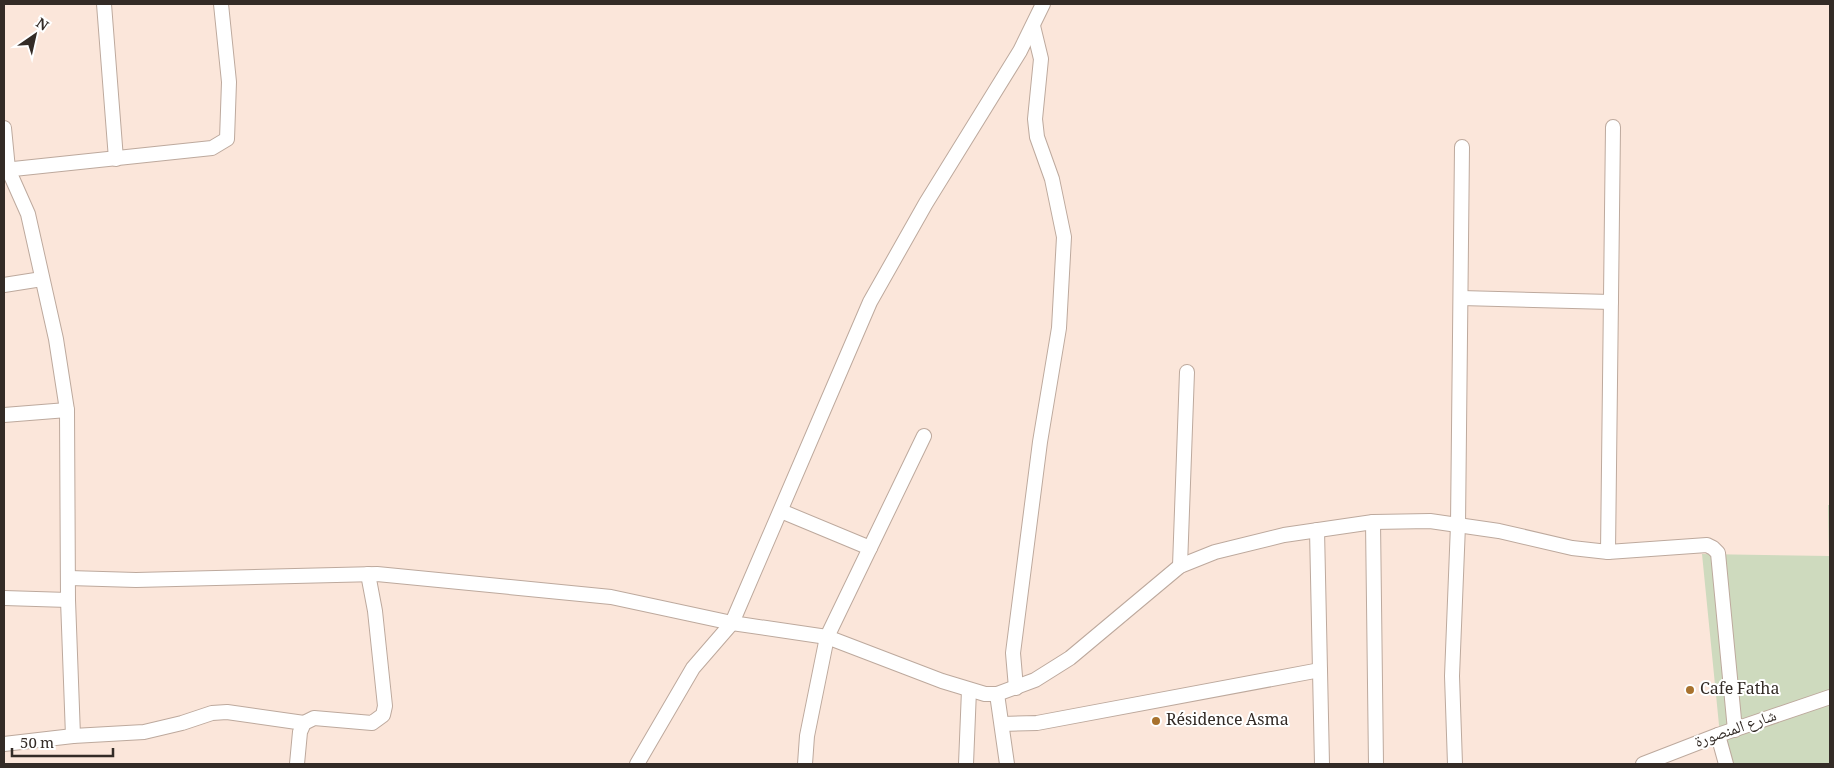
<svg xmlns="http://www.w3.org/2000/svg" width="1834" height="768" font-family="Georgia,'Noto Naskh Arabic',serif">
<rect width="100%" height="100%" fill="#fbe6da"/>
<path fill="#cedabe" d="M1828,505h2v259h-99l-12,-39 -17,-171 127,2z"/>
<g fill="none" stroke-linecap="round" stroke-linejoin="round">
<defs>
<g id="minor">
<path d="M104,4l12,155"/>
<path d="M4,128l4,41 20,45 28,125 11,71 1,190 5,136"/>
<path d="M4,170l208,-22 15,-9 2,-57 -8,-78"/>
<path d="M4,285l38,-6"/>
<path d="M1461,298l150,4"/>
<path d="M4,415l63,-5"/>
<path d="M781,511l89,37"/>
<path d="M1373,522l3,242"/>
<path d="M1317,530l5,234"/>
<path d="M1608,552l5,-425"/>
<path d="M1180,566l7,-194"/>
<path d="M69,578l67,2 241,-6 234,23 121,26 95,14 115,44 43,13h12l38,-14 35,-22 110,-92 35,-14 69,-17 89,-13 57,-1 69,10 73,17 36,4 99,-7 6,3 5,5 17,177"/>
<path d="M4,598l64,2"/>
<path d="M1016,688l-3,-35 27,-211 19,-114 5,-91 -12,-58 -15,-42 -2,-18 6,-60 -8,-33"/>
<path d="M997,694l10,70"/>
<path d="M1002,724l35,-1 283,-53"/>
<path d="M1718,735l8,29"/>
<path d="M4,744l69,-8 71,-4 38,-9 30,-10 15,-1 77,11"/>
<path d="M297,764l3,-32 4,-9 10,-5 58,5 11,-8 2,-9 -10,-95 -7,-37"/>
<path d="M637,764l56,-96 39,-45 138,-321 56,-99 94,-152 23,-47"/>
<path d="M805,764l2,-28 20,-99 97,-201"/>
<path d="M966,764l3,-74"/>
<path d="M1455,764l-3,-88 6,-151 4,-378"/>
<path d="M1643,764l75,-29 112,-38"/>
</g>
</defs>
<use href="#minor" stroke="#bda99d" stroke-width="16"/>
<use href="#minor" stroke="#fff" stroke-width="14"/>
</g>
<g fill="#a8722d" stroke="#fff" stroke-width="2">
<circle cx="1690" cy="690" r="5"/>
<circle cx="1156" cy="721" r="5"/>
</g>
<g text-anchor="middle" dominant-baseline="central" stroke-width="4" stroke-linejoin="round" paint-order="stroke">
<g font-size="16" fill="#332b26" stroke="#fff" text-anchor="start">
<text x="1700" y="690">Cafe Fatha</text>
<text x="1166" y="721">Résidence Asma</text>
</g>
<g font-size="16" fill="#332b26" stroke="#fff">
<text transform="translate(1736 730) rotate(-19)">شارع المنصورة</text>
</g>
</g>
<rect width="1834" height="768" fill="none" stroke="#332b26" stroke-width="10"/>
<g transform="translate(35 35) rotate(34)" stroke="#ffffff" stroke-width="4" paint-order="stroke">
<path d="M0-4L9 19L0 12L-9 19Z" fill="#332b26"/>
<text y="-8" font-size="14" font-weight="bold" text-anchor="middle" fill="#332b26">N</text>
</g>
<path d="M12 748v8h101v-8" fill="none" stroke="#332b26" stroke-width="2.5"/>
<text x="20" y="748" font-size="15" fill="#332b26" stroke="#ffffff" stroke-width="4" paint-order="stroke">50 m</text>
</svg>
